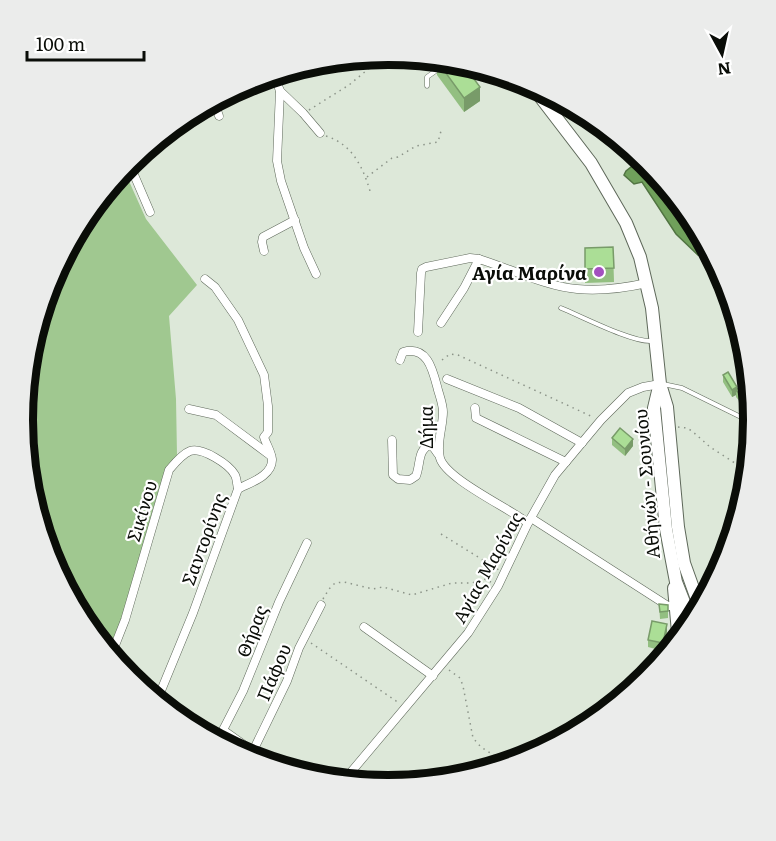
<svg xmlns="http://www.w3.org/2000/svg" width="776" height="841" font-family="Literata,serif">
<rect width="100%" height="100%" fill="#dde8d9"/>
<path fill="#a0c890" d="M124,170l22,49 51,66 -28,31 7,83 1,56 -10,13 -8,21 -36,126 -14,34 -59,-89 -27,-140 27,-140z"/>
<g fill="#70a05b" stroke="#517442" stroke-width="1.5">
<path d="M633,153l14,9 59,89 -8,4 -22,-21 -34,-52 -8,2 -10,-9 2,-4 10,-8z"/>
<path d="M723,277l3,4 8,41 -15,-22 7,-9 -4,-11z"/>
</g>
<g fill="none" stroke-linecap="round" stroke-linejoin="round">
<defs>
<g id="service">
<path d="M427,86v-9l13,-9"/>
<path d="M561,308c20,8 72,35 91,33"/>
<path d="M663,384l19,4 71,35"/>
</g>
<g id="minor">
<path d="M275,77l5,14 -3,70 4,20 23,67 12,26"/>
<path d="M280,91l23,22 17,20"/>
<path d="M215,105l4,11"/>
<path d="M129,163l21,49"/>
<path d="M264,251l-2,-9 1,-5 32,-17"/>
<path d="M441,323l23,-35 15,-29"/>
<path d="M418,332l3,-59 1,-4 4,-2 44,-9 9,1c29,9 69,28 98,30 23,2 48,-1 70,-6"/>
<path d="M400,360l3,-8c25,-7 30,19 35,38 2,7 5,15 5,22 0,15 -7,32 -3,46 6,21 69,50 88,65"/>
<path d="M447,379l72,29 63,35"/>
<path d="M475,408l1,10 90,44"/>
<path d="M189,409l27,6 55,41"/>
<path d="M392,440l1,35 5,4 12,1 6,-4c5,-13 1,-26 15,-32l7,10"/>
<path d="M531,518l137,88h7"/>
<path d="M364,627l69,49"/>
<path d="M112,653l13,-33 44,-150c5,-6 13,-16 21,-19 12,-4 39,13 45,24 2,4 2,10 3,14"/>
<path d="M158,698l35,-85 45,-124c11,-6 35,-13 34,-30 -1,-8 -6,-15 -8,-22l4,-5v-26l-4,-31 -26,-55 -23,-33 -10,-8"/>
<path d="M223,730l20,-39 36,-89 28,-59"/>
<path d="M216,737l7,-7 45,32"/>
<path d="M253,751l34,-70 12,-33 22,-43"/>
<path d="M346,778l122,-145 30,-47 30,-63 27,-48 46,-55 27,-27 15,-6 17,-3"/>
</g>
<g id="primary">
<path d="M532,86l59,77 35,60 14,34 12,51 8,76 7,23 11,120 6,36 14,39"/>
<path d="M659,387l-5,21 12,121 10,53 13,33"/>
<path d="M674,588l4,44"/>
</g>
</defs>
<use href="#service" stroke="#5e685a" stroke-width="5"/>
<use href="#minor" stroke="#5e685a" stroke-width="9"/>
<use href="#primary" stroke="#5e685a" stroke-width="14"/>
<g stroke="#8c9489" stroke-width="1.5" stroke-dasharray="1.5 4.5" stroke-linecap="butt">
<path d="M309,110l40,-25 35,-29"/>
<path d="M326,136c26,8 37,31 44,55"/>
<path d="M367,177l25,-19 6,-1 18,-11 22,-4 3,-11"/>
<path d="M442,360l8,-6 8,1 135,62"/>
<path d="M678,427l9,1 5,3 18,16 34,22"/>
<path d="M441,534l58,36"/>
<path d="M323,599l6,-10 6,-6 9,-1 29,7 10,-2 29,8 40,-12h20l12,-4 7,3"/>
<path d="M311,643l88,60"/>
<path d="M449,670l11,8 3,8 10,52 8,9 14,9 5,8"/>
<path d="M358,774l11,8"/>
</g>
<use href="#service" stroke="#fff" stroke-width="4"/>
<use href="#minor" stroke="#fff" stroke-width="8"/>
<use href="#primary" stroke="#fff" stroke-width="12"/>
</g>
<g fill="#93bf81">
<path d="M437,65l31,6 12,30 -16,11 -27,-37z"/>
<path d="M613,247l1,35 -29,1v-35z"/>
<path d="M723,375l14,13 11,7 3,12 -4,3 -11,-13v-2l-4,2 -9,-15z"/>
<path d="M612,438l21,8 -8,10 -13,-11z"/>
<path d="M659,604l9,7v7l-8,1z"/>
<path d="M667,631l-4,20 -15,-4v-7z"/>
</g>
<g fill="#789b69">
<path d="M480,87v14l-16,11v-14z"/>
<path d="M737,387v5l-1,-2v5l-4,2v-7z"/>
<path d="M749,400l2,7 -4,3v-7z"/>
<path d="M633,439v7l-8,10v-7z"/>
<path d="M667,624v7l-4,20v-8z"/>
</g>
<g fill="#abde96" stroke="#789b69" stroke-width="1.5">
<path d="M440,65l28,6 12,16 -16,11z"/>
<path d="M613,247l1,21 -29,1v-21z"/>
<path d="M728,372l9,15 -5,3 -9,-15z"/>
<path d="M741,386l7,9 1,5 -2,3 -11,-13z"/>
<path d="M620,428l13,11 -8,10 -13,-11z"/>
<path d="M726,556v5l-3,4 -3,-5z"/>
<path d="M659,604l9,1v6l-8,1z"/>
<path d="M652,621l15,3 -4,19 -15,-3z"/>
</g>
<circle fill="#a350bf" stroke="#fff" stroke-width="2" cx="599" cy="272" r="6"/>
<g text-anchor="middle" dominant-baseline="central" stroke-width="4.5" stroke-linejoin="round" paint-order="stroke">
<g font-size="18" font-weight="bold" fill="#0a0d08" stroke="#fff" text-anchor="end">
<text x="587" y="272">Αγία Μαρίνα</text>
</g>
<g font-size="18" fill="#0a0d08" stroke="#fff">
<text transform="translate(425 427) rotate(-90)">Δήμα</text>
<text transform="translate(646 484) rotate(-95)">Αθήνών - Σουνίου</text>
<text transform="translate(141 511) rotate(-73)">Σικίνου</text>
<text transform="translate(203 539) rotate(-70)">Σαντορίνης</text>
<text transform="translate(487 567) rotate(-61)">Αγίας Μαρίνας</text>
<text transform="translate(251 631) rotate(-69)">Θήρας</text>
<text transform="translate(273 672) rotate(-67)">Πάφου</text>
</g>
</g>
<path d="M0 0H776V841H0ZM33 420a355 355 0 1 1 710 0a355 355 0 1 1-710 0Z" fill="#ebeceb" fill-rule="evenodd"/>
<path fill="none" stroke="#0a0d08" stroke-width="8" d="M33 420a355 355 0 1 1 710 0a355 355 0 1 1-710 0Z"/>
<g transform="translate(722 54) rotate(172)" stroke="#ffffff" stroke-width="4.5" paint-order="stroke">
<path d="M0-4.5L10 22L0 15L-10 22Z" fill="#0a0d08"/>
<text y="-9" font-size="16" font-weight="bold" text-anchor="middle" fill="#0a0d08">N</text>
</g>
<path d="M27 51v9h117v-9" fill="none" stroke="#0a0d08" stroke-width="3"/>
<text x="36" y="51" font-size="18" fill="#0a0d08" stroke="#ffffff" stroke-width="4.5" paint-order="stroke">100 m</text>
</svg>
